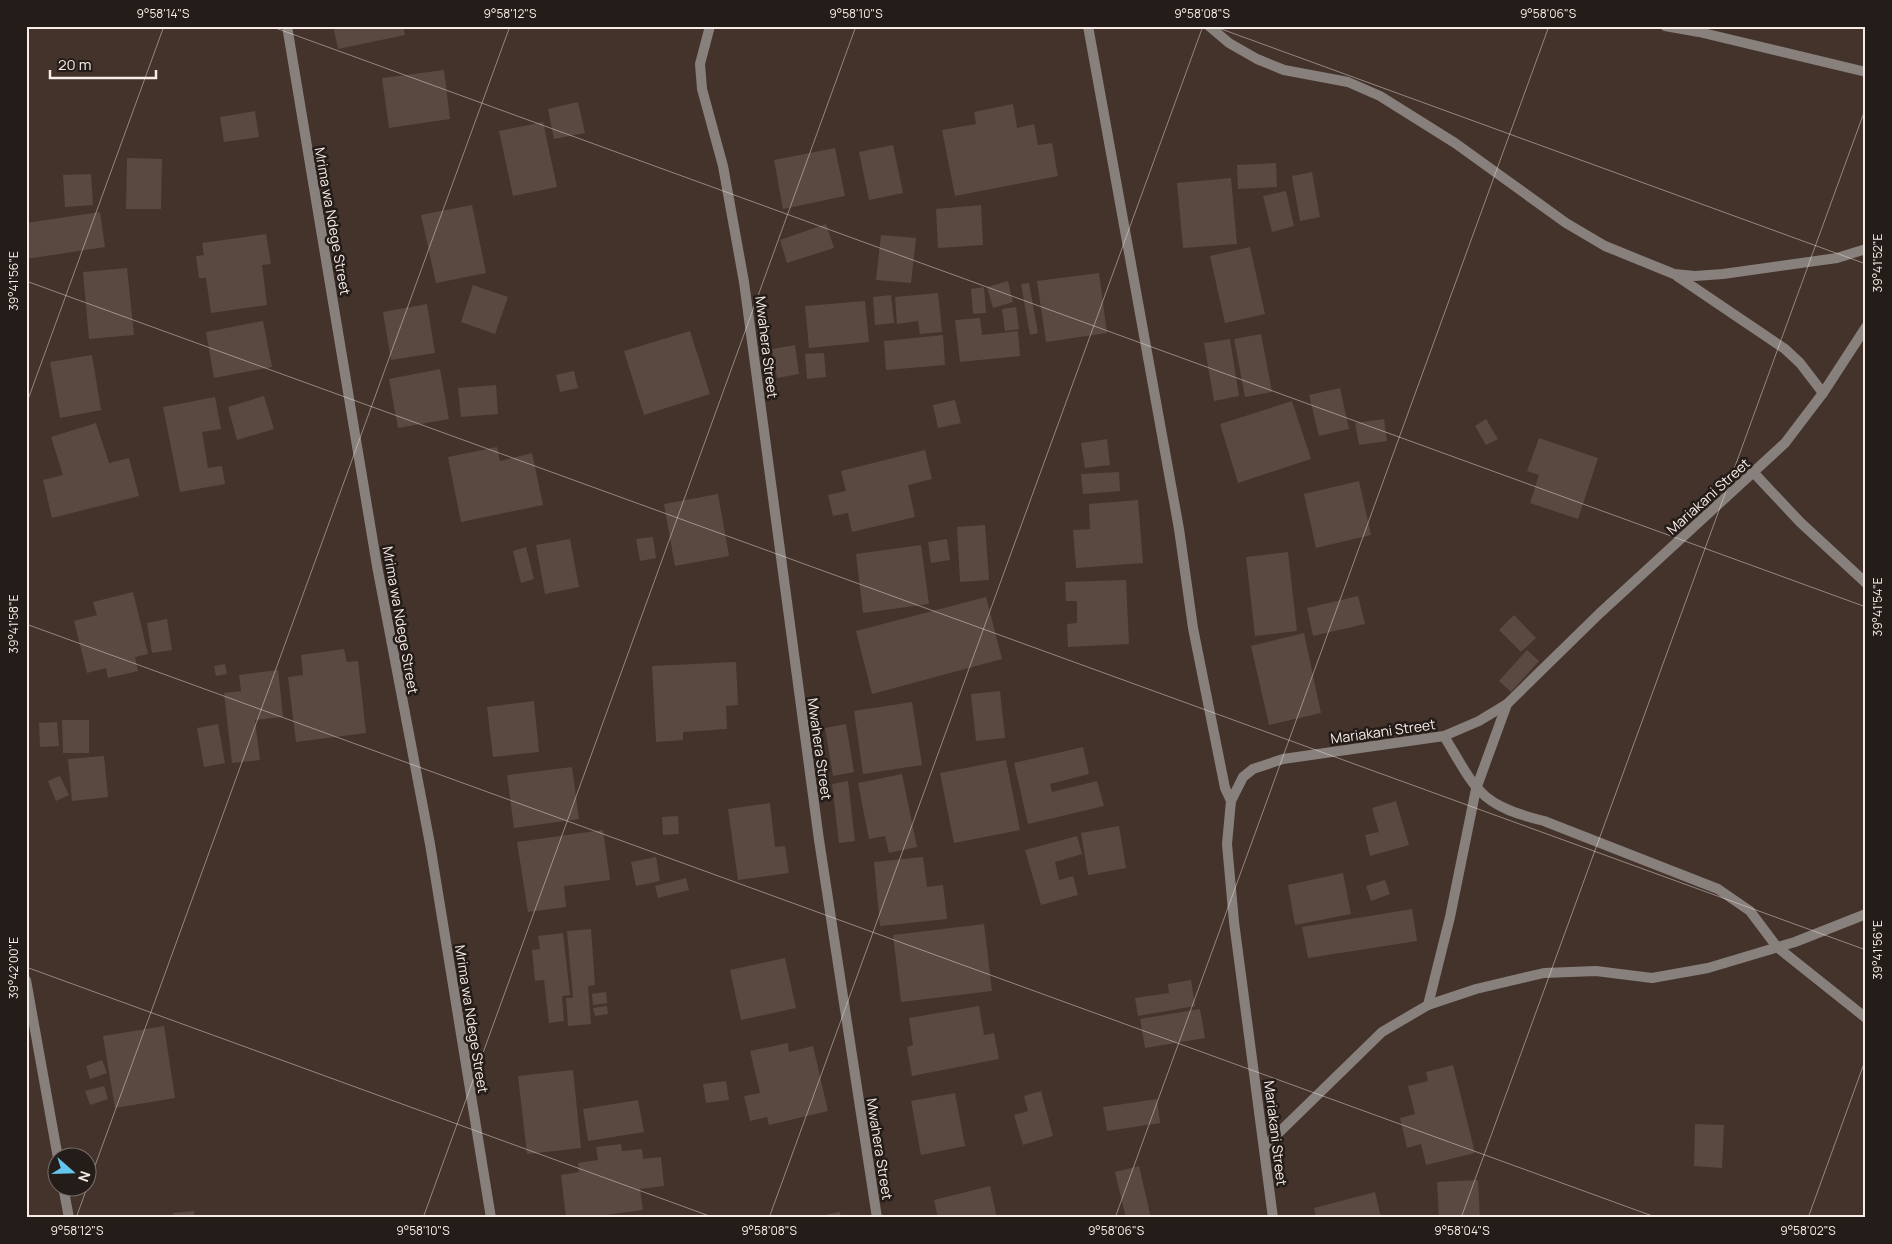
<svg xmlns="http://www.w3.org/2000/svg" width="1892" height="1244" font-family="Manrope,sans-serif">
<rect width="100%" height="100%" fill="#43332b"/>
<g fill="#5a4941">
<path d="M333,26h70l2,9 -67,14z"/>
<path d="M444,70l6,49 -61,9 -7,-50z"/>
<path d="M578,102l7,31 -31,6 -6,-30z"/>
<path d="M1013,104l4,24 17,-4 4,21 14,-2 6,33 -103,20 -13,-66 34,-6 -2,-12z"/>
<path d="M255,111l4,26 -35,5 -4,-25z"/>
<path d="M543,122l14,65 -44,9 -14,-65z"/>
<path d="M893,145l10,48 -34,7 -10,-48z"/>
<path d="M835,148l10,48 -62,13 -9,-49z"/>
<path d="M127,158l35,1 -1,50h-35z"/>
<path d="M1276,163l1,24 -39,2 -1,-24z"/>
<path d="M1312,172l8,45 -20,4 -8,-45z"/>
<path d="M91,174l2,31 -28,2 -2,-32z"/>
<path d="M1231,178l6,66 -54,4 -6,-65z"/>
<path d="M1286,191l8,35 -22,6 -9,-36z"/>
<path d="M472,205l14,68 -50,10 -15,-68z"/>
<path d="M981,205l2,40 -45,3 -2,-39z"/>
<path d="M100,212l5,35 -79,12v-36z"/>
<path d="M826,224l8,24 -47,15 -7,-23z"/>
<path d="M266,234l5,30 -9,1 5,40 -56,8 -5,-35h-7l-3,-22 8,-1 -2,-12z"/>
<path d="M881,235l35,3 -5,45 -35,-3z"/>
<path d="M1250,247l15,67 -40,9 -15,-67z"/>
<path d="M127,268l7,67 -45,4 -6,-67z"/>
<path d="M1099,273l8,60 -61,9 -9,-61z"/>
<path d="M1008,281l5,21 -20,6 -6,-21z"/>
<path d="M1029,283l9,50 -8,2 -9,-51z"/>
<path d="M473,285l35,12 -13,37 -34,-12z"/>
<path d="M984,287l2,26 -13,1 -2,-25z"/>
<path d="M938,293l4,39 -22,2 -2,-13 -21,3 -2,-27z"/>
<path d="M891,295l3,28 -19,2 -2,-28z"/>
<path d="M865,301l4,41 -60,6 -4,-42z"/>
<path d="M427,304l8,49 -44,7 -8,-48z"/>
<path d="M1016,307l3,22 -14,2 -3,-22z"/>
<path d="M980,318l2,17 36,-4 2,25 -60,6 -5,-42z"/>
<path d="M263,321l9,46 -58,11 -8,-46z"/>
<path d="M690,331l20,63 -66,21 -20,-64z"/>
<path d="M1261,334l11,58 -27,5 -11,-58z"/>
<path d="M943,335l2,30 -59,5 -2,-29z"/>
<path d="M1230,339l9,57 -25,5 -10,-58z"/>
<path d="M795,345l4,29 -22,4 -5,-29z"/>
<path d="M824,353l2,24 -19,2 -2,-25z"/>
<path d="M92,355l9,55 -41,8 -10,-56z"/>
<path d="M440,369l9,50 -51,9 -9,-49z"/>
<path d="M574,371l4,17 -18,4 -4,-17z"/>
<path d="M496,385l2,29 -37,3 -3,-29z"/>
<path d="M1340,388l9,41 -30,7 -10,-41z"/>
<path d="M264,396l10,33 -37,11 -9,-33z"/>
<path d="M215,397l6,32 -19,3 6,36 14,-2 3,18 -45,8 -17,-85z"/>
<path d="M955,400l6,23 -23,5 -5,-23z"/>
<path d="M1292,401l19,58 -73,24 -18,-59z"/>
<path d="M1384,419l3,22 -28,4 -4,-22z"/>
<path d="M1486,419l12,20 -12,6 -11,-19z"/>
<path d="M96,423l13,40 20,-5 10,38 -87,22 -9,-38 20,-5 -12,-38z"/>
<path d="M1539,438l59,20 -20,61 -48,-16 9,-28 -12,-4z"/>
<path d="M1107,439l3,26 -25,3 -4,-25z"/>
<path d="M497,447l3,14 32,-8 11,52 -82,17 -13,-65z"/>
<path d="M925,450l7,29 -24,6 7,32 -63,15 -4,-19 -15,3 -5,-21 18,-4 -5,-20z"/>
<path d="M1119,472l1,19 -37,3 -2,-20z"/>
<path d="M1359,481l12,54 -55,13 -12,-54z"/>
<path d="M718,494l11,62 -54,10 -11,-62z"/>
<path d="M1138,500l5,63 -67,5 -3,-38 17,-1 -1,-25z"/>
<path d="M985,525l4,55 -29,2 -3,-55z"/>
<path d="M653,537l3,21 -16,3 -4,-22z"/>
<path d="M570,539l9,48 -34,7 -9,-49z"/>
<path d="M947,539l3,21 -19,3 -3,-21z"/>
<path d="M921,545l8,59 -66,9 -7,-59z"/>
<path d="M526,547l8,32 -13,4 -8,-32z"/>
<path d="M1288,552l9,79 -42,5 -9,-79z"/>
<path d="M1126,580l3,64 -61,3 -1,-23 10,-1v-22h-11l-1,-19z"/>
<path d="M133,592l15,62 -13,3 3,14 -30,7 -2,-10 -19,5 -13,-52 23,-6 -4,-13z"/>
<path d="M1358,596l7,28 -52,12 -6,-28z"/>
<path d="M986,597l16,62 -130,35 -16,-63z"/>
<path d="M1514,615l22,23 -15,14 -22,-22z"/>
<path d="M167,619l5,31 -20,3 -5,-30z"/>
<path d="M1304,633l17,80 -52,12 -18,-79z"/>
<path d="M344,649l3,13 11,-1 8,72 -70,9 -8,-65 15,-2 -2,-20z"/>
<path d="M1527,650l12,11 -28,31 -12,-11z"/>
<path d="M736,662l2,43 -12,1 1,23 -44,3v8l-27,2 -4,-76z"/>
<path d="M225,664l2,10 -11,2 -2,-10z"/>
<path d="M278,670l5,47 -28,3 5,40 -28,3 -8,-70 17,-2 -2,-16z"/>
<path d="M1000,691l5,47 -29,3 -5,-47z"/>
<path d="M534,701l5,51 -46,5 -6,-50z"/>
<path d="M912,702l10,63 -59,9 -9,-63z"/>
<path d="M62,720h27v33h-26z"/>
<path d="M57,722l2,24 -19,1 -1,-24z"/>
<path d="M218,724l7,39 -21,4 -7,-39z"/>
<path d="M846,724l8,48 -21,4 -8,-48z"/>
<path d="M1083,747l6,27 -39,10 2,8 45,-11 7,25 -76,18 -14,-61z"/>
<path d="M104,756l4,41 -36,4 -4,-42z"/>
<path d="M1006,760l14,70 -66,13 -14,-70z"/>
<path d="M572,767l7,52 -65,9 -7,-53z"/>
<path d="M902,774l15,73 -28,6 -4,-17 -16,3 -11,-56z"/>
<path d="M60,776l9,19 -13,6 -8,-20z"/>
<path d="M848,781l7,60 -16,2 -7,-59z"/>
<path d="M1396,801l13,44 -39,11 -5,-21 14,-3 -7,-24z"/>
<path d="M770,803l5,44 10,-1 4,27 -51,7 -10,-71z"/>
<path d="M678,816l1,18 -16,1 -1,-18z"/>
<path d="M1119,826l7,42 -38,7 -7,-42z"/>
<path d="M603,830l7,50 -46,6 2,21 -38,5 -11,-70z"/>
<path d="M1077,836l5,18 -27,8 4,18 14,-4 5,19 -37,10 -16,-55z"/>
<path d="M656,857l4,24 -24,5 -5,-24z"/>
<path d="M923,857l4,30 16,-2 4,34 -67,7 -6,-64z"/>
<path d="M1343,873l8,41 -56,11 -7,-40z"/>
<path d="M686,878l3,12 -31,8 -3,-12z"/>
<path d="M1385,880l5,14 -19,7 -5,-15z"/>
<path d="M1412,909l5,32 -109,17 -6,-31z"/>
<path d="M984,924l8,67 -91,11 -8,-67z"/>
<path d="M591,929l4,56 -7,1 3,38 -23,2 -2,-28h7l-6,-67z"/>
<path d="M563,933l7,62 -8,1 2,25 -15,2 -5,-43 -9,1 -3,-31 8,-1 -2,-13z"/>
<path d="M785,958l11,50 -55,12 -11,-50z"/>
<path d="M1191,980l4,26 -57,10 -3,-18 34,-5 -1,-9z"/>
<path d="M606,992l1,11 -14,2 -1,-11z"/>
<path d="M607,1006l1,8 -13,2 -2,-8z"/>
<path d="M979,1006l5,29 10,-2 5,26 -87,17 -5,-29 6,-2 -4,-27z"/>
<path d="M1200,1009l5,29 -60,10 -5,-29z"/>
<path d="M164,1026l11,72 -60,10 -12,-72z"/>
<path d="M788,1043l1,9 24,-6 15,65 -59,14 -2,-8 -17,4 -6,-25 16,-3 -10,-42z"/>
<path d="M102,1060l5,13 -17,6 -4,-13z"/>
<path d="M1453,1065l22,88 -49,12 -5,-21 -14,4 -7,-30 15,-4 -7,-28 20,-5 -2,-9z"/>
<path d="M573,1070l8,78 -54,6 -9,-78z"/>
<path d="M726,1081l3,19 -23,3 -3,-19z"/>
<path d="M104,1086l4,13 -18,6 -5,-14z"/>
<path d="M1041,1091l12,45 -30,9 -9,-30 14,-4 -4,-15z"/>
<path d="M955,1093l10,53 -44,9 -10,-54z"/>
<path d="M1157,1099l3,24 -53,8 -4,-24z"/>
<path d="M638,1100l6,32 -56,9 -5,-32z"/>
<path d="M1695,1124l29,1 -2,43 -28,-2z"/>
<path d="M621,1144l1,7 20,-2 1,10 18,-2 3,29 -24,3 3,21 -59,8h-18l-5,-43 18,-3 -1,-9 20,-3 -2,-13z"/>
<path d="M1139,1166l12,52h-25l-11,-46z"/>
<path d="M1478,1180l2,38h-41l-2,-36z"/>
<path d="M990,1186l7,32h-59l-4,-18z"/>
<path d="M1375,1192l6,26h-65l-2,-10z"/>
<path d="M194,1211l1,7h-21l-1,-5z"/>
<path d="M840,1212l1,6h-26v-1z"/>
</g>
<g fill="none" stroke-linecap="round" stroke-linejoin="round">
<g stroke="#88807c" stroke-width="10">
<path d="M287,26l90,540 53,278 61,374"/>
<path d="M710,26l-10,38 2,25 21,77 21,116 75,558 58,378"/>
<path d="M1088,26l91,503 14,99 32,160 6,13"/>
<path d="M1209,26l20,17 28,16 27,11 64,12 32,14 75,47 111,80 39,23 69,28 21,2 28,-2 114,-16 29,-9"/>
<path d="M1665,26l34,6 167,40"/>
<path d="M1677,276l108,73 15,14 23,30"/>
<path d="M1754,473l46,49 66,61"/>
<path d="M1444,736c33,55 35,69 100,85l174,68 32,22 27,36 89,71"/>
<path d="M26,980l32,178"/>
<path d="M1428,1005l22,-88 26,-128 31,-85"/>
<path d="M1264,1147l118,-115 46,-27 48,-16 68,-16 52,-2 56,7 56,-10 87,-26 71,-28"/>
<path d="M63,1186l6,32"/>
</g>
<path stroke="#88807c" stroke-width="10" d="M1273,1218l-39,-296 -7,-78 4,-43 12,-24 10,-8 30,-10 161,-23 35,-15 28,-17 93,-91 185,-170 38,-50 43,-66"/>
</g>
<path fill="none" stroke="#f7ece7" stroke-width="1" stroke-opacity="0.45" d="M270,26l1596,581M1213,26l653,238M26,281l1840,669M26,405l138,-379M26,624l1632,594M26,967l689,251M76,1218l434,-1192M423,1218l433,-1192M769,1218l434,-1192M1115,1218l434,-1192M1461,1218l405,-1111M1808,1218l58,-160"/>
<g text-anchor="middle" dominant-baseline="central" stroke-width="5" stroke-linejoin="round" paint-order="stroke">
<g font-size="14" fill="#f7ece7" stroke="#241c19">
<text transform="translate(333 221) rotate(80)">Mrima wa Ndege Street</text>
<text transform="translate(767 347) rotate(83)">Mwahera Street</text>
<text transform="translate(1708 496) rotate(-42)">Mariakani Street</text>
<text transform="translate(401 620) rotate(80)">Mrima wa Ndege Street</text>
<text transform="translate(1383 731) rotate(-8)">Mariakani Street</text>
<text transform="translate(820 749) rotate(82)">Mwahera Street</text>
<text transform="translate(472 1019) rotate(81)">Mrima wa Ndege Street</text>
<text transform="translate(1276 1133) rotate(83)">Mariakani Street</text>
<text transform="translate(880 1149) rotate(81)">Mwahera Street</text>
</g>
</g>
<rect width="1892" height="1244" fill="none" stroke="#241c19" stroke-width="55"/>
<g transform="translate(72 1172) rotate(110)"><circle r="24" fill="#241c19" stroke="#786f6b"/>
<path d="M0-4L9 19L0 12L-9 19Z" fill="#64c5ee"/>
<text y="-8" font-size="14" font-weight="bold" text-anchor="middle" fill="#f7ece7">N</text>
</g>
<path d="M50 70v8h106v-8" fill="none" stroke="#f7ece7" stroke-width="2.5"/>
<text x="58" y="70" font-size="15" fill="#f7ece7" stroke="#241c19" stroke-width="4" paint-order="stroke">20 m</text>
<rect x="28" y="28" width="1836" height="1188" fill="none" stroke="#f7ece7" stroke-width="2"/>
<g font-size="12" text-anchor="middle" fill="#f7ece7">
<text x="163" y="18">9°58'14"S</text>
<text x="510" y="18">9°58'12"S</text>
<text x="856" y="18">9°58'10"S</text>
<text x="1202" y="18">9°58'08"S</text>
<text x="1548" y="18">9°58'06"S</text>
<text transform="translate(1878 263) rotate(-90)" y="4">39°41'52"E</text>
<text transform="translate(14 281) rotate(-90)" y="4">39°41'56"E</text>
<text transform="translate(1878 607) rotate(-90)" y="4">39°41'54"E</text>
<text transform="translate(14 624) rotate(-90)" y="4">39°41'58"E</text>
<text transform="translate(1878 950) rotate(-90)" y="4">39°41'56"E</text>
<text transform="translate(14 968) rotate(-90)" y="4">39°42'00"E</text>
<text x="77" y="1235">9°58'12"S</text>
<text x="423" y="1235">9°58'10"S</text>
<text x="769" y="1235">9°58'08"S</text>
<text x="1116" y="1235">9°58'06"S</text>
<text x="1462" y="1235">9°58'04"S</text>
<text x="1808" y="1235">9°58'02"S</text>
</g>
</svg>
